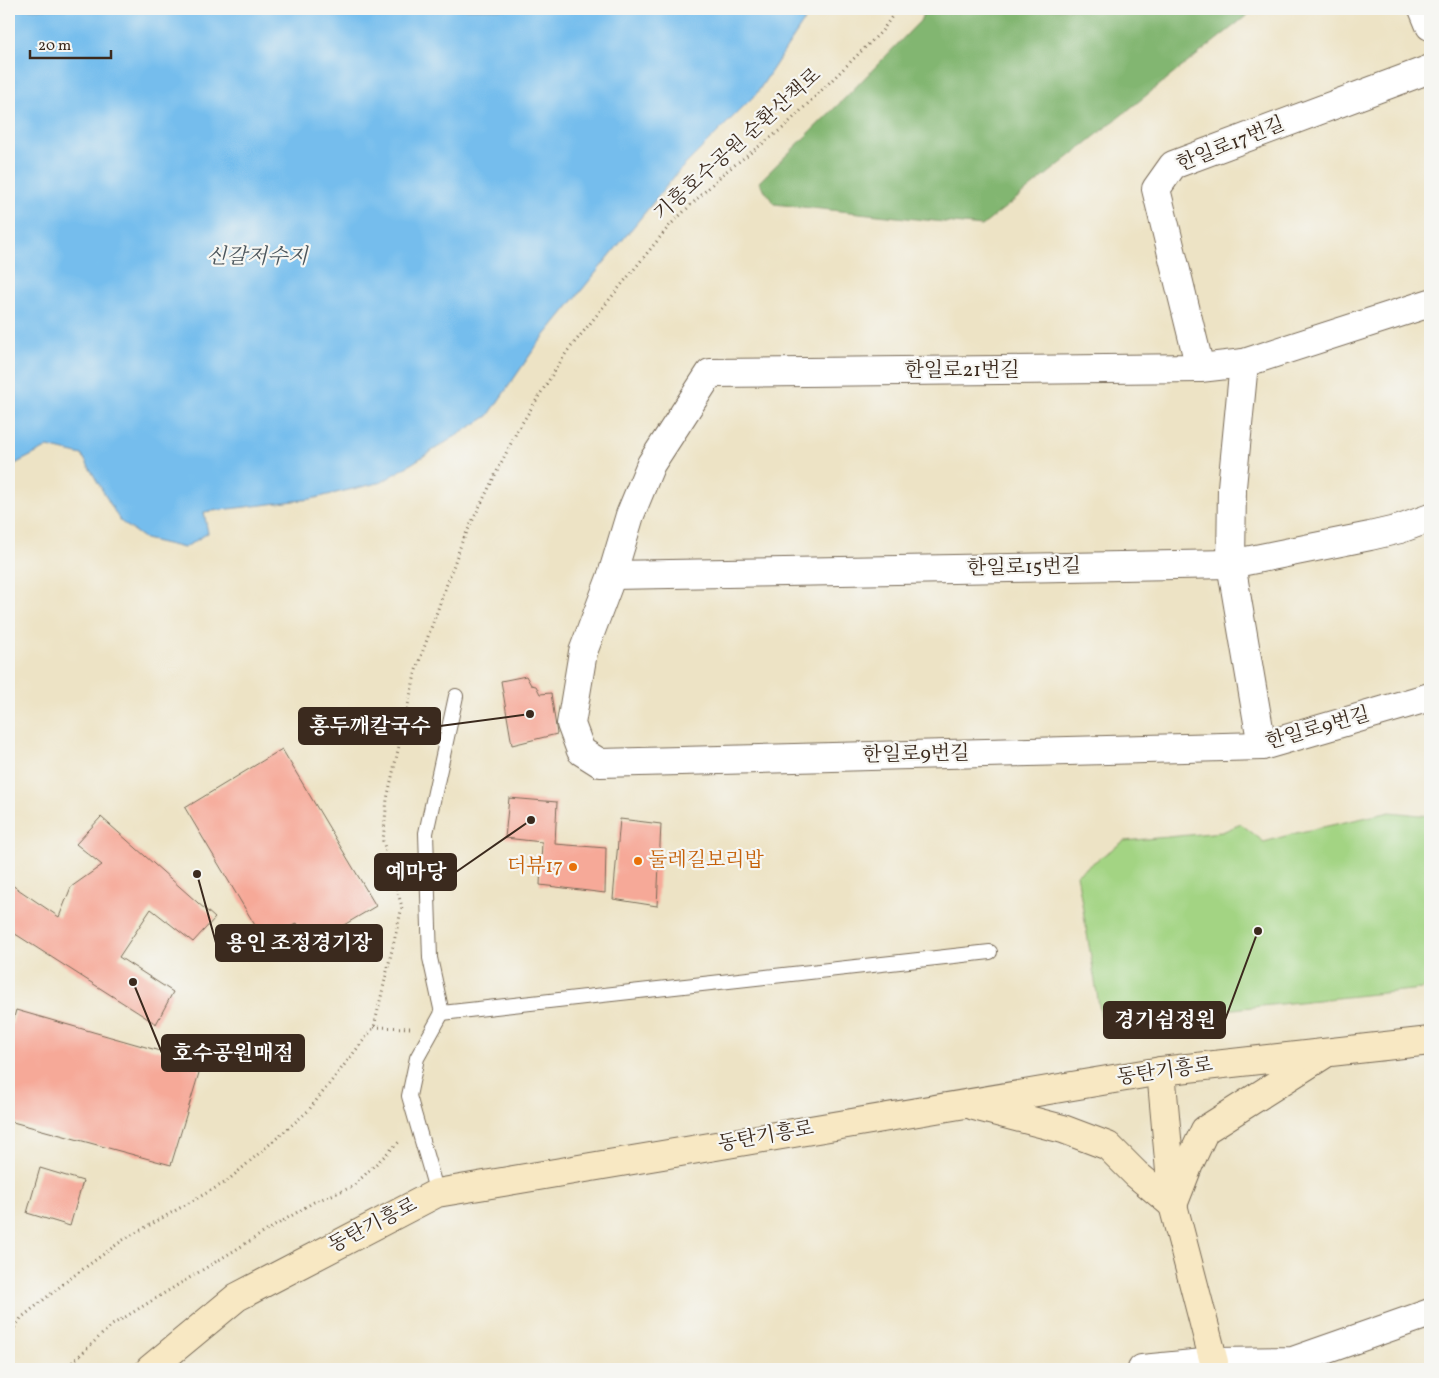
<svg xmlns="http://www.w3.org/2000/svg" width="1439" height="1378" font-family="Vollkorn,'Noto Serif KR',serif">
<rect width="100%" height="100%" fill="#f6f6f2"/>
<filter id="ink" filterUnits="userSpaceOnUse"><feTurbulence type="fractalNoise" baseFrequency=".02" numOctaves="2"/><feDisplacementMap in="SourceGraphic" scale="10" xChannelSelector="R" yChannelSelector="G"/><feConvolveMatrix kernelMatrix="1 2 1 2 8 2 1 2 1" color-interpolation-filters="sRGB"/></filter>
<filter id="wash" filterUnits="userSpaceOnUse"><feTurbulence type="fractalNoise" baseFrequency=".0096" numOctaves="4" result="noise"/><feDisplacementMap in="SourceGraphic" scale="20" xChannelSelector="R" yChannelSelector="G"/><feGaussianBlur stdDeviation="1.12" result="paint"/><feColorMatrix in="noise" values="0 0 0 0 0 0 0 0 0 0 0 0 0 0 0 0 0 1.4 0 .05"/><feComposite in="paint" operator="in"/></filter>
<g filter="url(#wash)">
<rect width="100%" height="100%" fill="#ede3c5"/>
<path fill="#a3d483" stroke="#6f7f50" d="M1390,812l40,4v172l-328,35 -25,-149 47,-33 98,-9 19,-8 23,18 32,-9z"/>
<path fill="#82b671" stroke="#5e7048" d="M925,9h330l-273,217 -208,-22 -15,-22 87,-85 74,-76z"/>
<path fill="#75bded" stroke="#587486" d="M9,9h803l-55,84 -79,79 -141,173 -49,71 -106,66 -71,17 -107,13 4,21 -24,15 -39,-9 -25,-18 -38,-66 -34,-8 -39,20z"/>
<g id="blocks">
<g fill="#f6a998">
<path d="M526,676l5,9 5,1 4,8 11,-1 6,41 -45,11 -11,-64z"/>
<path d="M282,749l94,157 -66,39 -13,-22 -32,19 -80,-134z"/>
<path d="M509,798l48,4 -2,42 51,4 -1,45 -65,-8 2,-43 -37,-4z"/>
<path d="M101,817l114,101 -22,24 -42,-33 -32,48 54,35 -17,32 -147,-94v-47l50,34 12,-30 31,-22 -26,-21z"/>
<path d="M620,819l41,5 -4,82 -44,-7z"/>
<path d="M16,1010l186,53 -31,102 -162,-44v-86z"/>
<path d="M40,1168l43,13 -13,45 -43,-13z"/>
</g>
</g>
</g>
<g filter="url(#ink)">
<use href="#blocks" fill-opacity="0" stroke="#796b58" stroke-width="1"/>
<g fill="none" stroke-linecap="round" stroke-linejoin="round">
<defs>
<g id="service">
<path d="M442,1013l548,-61"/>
<path d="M437,1193l-28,-97 8,-38 25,-45 -12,-55 -4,-125 30,-137"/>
</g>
<g id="minor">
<path d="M1423,9l7,17"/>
<path d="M1430,303l-186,60 -44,5 -490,5 -59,91 -21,51 -18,60 -29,77 -12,72 10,27 19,12 662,-17 168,-49"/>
<path d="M1244,363l-12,124 -1,77 31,182"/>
<path d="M1200,368l-44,-179 17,-24 257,-96"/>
<path d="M612,575l619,-11 139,-28 30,-7 30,-11"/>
<path d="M1214,1362l79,-1 137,-48"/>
</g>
<path id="tertiary" d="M1142,1369l72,-7"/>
<g id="secondary">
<path d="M1161,1071l12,134 41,157"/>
<path d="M974,1106l89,23 45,17 28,28 37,31 16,-41 16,-34 118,-75"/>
<path d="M150,1369l87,-72 200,-104 724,-122 269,-30"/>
</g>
</defs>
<use href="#service" stroke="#796b58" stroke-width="16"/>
<use href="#minor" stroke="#796b58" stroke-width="30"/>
<use href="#tertiary" stroke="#796b58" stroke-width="30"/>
<use href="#secondary" stroke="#796b58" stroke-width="30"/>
<g stroke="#796b58" stroke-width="3" stroke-dasharray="1 4" stroke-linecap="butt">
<path d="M374,1027l37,1"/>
<path d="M9,1336l12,-18 51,-41 51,-37 103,-58 82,-71 66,-84 28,-120 -19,-66 4,-42 29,-129 46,-128 55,-111 49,-78 104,-128 54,-52 59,-45 99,-97 15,-22"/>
<path d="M65,1369l47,-44 202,-123 38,-15 48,-46"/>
</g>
<use href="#service" stroke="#fff" stroke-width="14"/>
<use href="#minor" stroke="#fff" stroke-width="28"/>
<use href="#tertiary" stroke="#fff" stroke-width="28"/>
<use href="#secondary" stroke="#f8e8c3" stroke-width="28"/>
</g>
</g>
<g fill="#e8710a" stroke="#f6f6f2" stroke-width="2">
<circle cx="638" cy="861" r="5"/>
<circle cx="573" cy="867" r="5"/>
</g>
<g text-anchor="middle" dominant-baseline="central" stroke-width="4.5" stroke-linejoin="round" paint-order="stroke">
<g font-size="20" fill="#3b2a1e" stroke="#f6f6f2">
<text transform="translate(738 145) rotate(-42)">기흥호수공원 순환산책로</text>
<text transform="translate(1231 145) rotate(-22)">한일로17번길</text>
<text x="962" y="371">한일로21번길</text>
<text transform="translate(1024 568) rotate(-1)">한일로15번길</text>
<text transform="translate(1318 729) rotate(-16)">한일로9번길</text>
<text transform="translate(916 755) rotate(-1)">한일로9번길</text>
<text transform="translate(1165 1072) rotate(-8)">동탄기흥로</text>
<text transform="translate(766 1137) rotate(-10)">동탄기흥로</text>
<text transform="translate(373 1226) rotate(-27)">동탄기흥로</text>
</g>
<g font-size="20" fill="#c56008" stroke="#f6f6f2" text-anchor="start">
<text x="648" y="861">둘레길보리밥</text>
<text x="563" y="867" text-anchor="end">더뷰17</text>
</g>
<g font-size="21" font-style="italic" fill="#4c565c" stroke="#f6f6f2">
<text x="257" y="257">신갈저수지</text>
</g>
</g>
<path fill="none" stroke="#3b2a1e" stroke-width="2" d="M530 714L440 726M531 820L456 872M197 874L216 943M1258 931L1225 1020M133 982L162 1053"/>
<g fill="#3b2a1e" stroke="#f6f6f2" stroke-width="2">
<circle cx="530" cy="714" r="5"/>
<circle cx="531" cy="820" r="5"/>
<circle cx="197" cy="874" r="5"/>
<circle cx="1258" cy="931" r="5"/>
<circle cx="133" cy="982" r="5"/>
</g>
<g fill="#3b2a1e" stroke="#3b2a1e" stroke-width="2">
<rect x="299" y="708" width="141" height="36" rx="5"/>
<rect x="375" y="854" width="81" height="36" rx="5"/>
<rect x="216" y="925" width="166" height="36" rx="5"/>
<rect x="1104" y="1002" width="121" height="36" rx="5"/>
<rect x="162" y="1035" width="142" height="36" rx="5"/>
</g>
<g font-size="21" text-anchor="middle" font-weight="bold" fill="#fff">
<text x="370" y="733">홍두깨칼국수</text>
<text x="416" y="879">예마당</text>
<text x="299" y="950">용인 조정경기장</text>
<text x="1165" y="1027">경기쉼정원</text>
<text x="233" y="1060">호수공원매점</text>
</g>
<rect width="1439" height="1378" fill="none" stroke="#f6f6f2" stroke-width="30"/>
<path d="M30 50v8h81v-8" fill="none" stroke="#3b2a1e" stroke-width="2.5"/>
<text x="38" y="50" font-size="15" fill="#3b2a1e" stroke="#f6f6f2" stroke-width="4" paint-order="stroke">20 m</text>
</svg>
